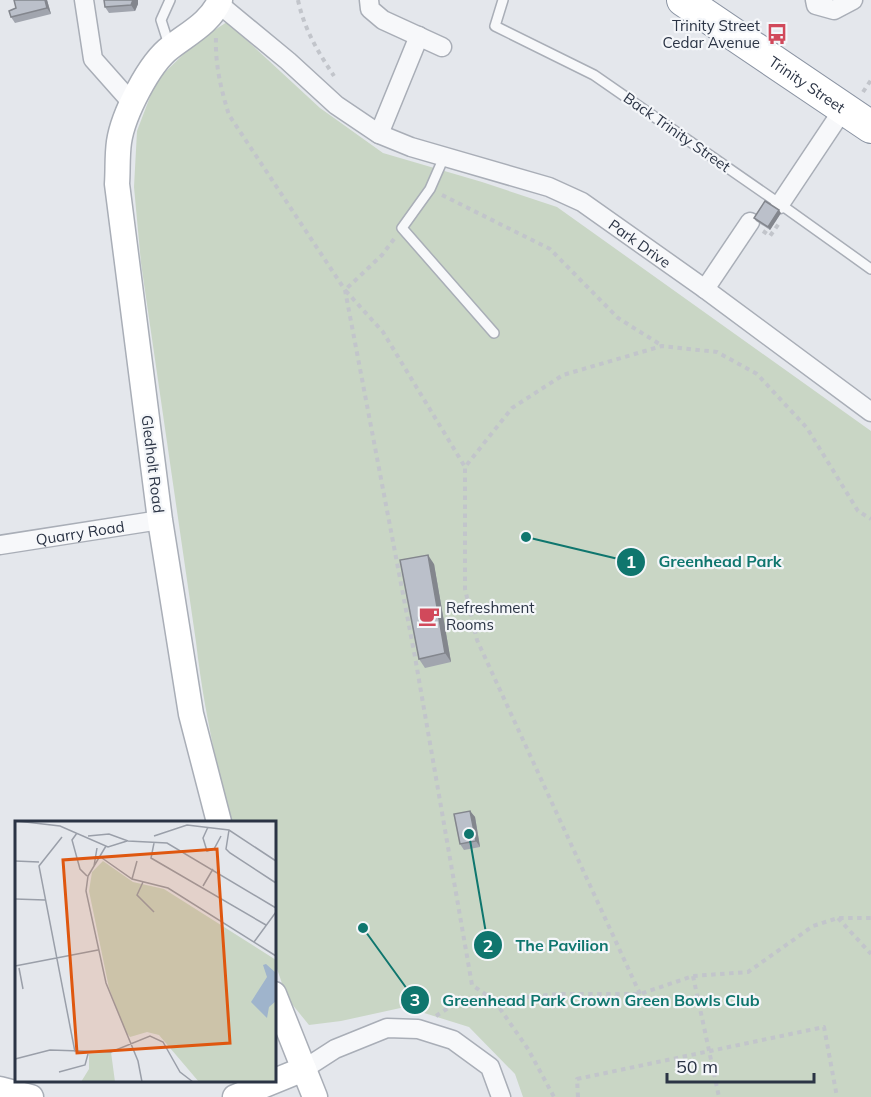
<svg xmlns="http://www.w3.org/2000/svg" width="871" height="1097" font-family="Mulish,sans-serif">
<rect width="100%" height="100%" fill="#e4e7ec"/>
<path fill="#c9d6c5" d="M227,22l93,86 63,45 99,29 75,25 314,224v666h-348l-8,-23 -46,-47 -64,-20 -64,14 -32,4 -22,-27 -12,-35 -1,-141h-43c-15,-59 -28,-118 -35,-180l-55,-379 -7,-76 3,-56 19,-50 40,-39z"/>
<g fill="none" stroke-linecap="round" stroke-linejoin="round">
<defs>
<g id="lane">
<path d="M503,0l-8,26 99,49 186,129 91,65"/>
<path d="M169,45l-8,-25 9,-20"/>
<path d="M444,157l-14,32 -28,39 92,105"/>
</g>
<g id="street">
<path d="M84,0l9,59 39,44"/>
<path d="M369,0l1,9 13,11 59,27"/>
<path d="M815,0l1,5 18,5 19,-10"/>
<path id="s1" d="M219,4l69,57 48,44 43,29 32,13 138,40 33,15 123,87 166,123"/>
<path d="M379,134l40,-98"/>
<path d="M780,204l64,-96"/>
<path d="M705,289l45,-67"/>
<path id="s2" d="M0,545l160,-25"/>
<path d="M304,1069l31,-20 52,-21 31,1 35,11 37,27 11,30"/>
</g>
<g id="secondary">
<path d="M219,822l-28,-108 -31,-194 -43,-336c1,-14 0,-28 2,-42 4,-27 30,-79 52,-95 18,-14 40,-25 49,-47"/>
<path d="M274,994l41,103"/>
<path d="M0,1089l31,8"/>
<path d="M235,1097l69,-28"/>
</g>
<g id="highway">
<path id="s3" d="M683,0l188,127"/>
</g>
</defs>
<use href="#lane" stroke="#a9aeb7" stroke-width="12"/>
<use href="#street" stroke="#a9aeb7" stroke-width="21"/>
<use href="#secondary" stroke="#a9aeb7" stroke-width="27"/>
<use href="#highway" stroke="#8b94a3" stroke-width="34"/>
<g stroke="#c2c5cb" stroke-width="4" stroke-dasharray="4.5 4.5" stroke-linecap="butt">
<path d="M298,0c6,29 20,52 36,76"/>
<path d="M216,38c-1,26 5,52 13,77l116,175 70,367 57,328 22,15 64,-6h82l53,-18 55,-4 65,-46 25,-8h33"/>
<path d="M863,92l8,-12"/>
<path d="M442,195l108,54 68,69 43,27"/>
<path d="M763,231l7,5 10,-14"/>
<path d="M394,239l-12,16 -37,35 38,42 82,135"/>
<path d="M838,918l33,36"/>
<path d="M693,976l26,121"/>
<path d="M640,994l-163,-354 -12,-51v-122l47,-59 51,-33 99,-29 55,6 40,22 50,54 51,83 13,8"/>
<path d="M436,1016l18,-12 40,-4 34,49 26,48"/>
<path d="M578,1097l-1,-18 247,-52 13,70"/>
</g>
<use href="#lane" stroke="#f7f8fa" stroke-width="9"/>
<use href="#street" stroke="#f7f8fa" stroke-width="18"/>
<use href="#secondary" stroke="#fff" stroke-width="24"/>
<use href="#highway" stroke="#fff" stroke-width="32"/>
</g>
<g fill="#a1a5ae">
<path d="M47,0l4,14 -36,9 -4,-6 5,-9z"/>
<path d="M104,0h34v4l-3,7 -26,2 -4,-6z"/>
<path d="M781,213l-11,17 -14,-9 -2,-3z"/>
<path d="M434,564l17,98 -26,6 -6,-9z"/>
<path d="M470,811l5,6 5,30 -16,3 -4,-6z"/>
</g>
<g fill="#83868d">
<path d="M45,0h2l4,14 -4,-6z"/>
<path d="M133,0h5v4l-3,7 -4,-6z"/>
<path d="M779,210l2,3 -11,17 -2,-3z"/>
<path d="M428,555l6,9 17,98 -6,-9z"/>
<path d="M470,811l5,6 5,30 -4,-6z"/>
</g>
<g fill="#bbc0ca" stroke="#83868d" stroke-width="1.5">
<path d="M14,0h31l2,8 -36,9 -2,-6 7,-3z"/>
<path d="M104,0h29l-2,5 -26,2z"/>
<path d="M765,201l14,9 -11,17 -14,-9z"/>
<path d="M428,555l17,98 -26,6 -19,-99z"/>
<path d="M470,811l6,30 -16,3 -6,-30z"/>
</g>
<defs>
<symbol id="bus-bare" viewBox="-9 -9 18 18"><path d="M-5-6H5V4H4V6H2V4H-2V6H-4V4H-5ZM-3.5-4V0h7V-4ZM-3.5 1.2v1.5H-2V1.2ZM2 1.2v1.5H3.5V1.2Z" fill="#d1495b" stroke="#f4f6f9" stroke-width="2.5" paint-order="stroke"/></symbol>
<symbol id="cafe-bare" viewBox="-9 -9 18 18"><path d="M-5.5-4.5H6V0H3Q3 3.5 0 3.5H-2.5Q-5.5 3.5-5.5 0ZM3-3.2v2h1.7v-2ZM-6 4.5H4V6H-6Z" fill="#d1495b" stroke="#f4f6f9" stroke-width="2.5" paint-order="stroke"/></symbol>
</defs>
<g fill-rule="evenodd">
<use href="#bus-bare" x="762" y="19" width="30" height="30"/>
<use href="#cafe-bare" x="414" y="601" width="30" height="30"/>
</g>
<g text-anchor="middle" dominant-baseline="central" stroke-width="4.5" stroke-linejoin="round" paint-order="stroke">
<g font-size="15" fill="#2b3445" stroke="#f4f6f9" text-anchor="end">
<text x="760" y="25">Trinity Street<tspan x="760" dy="17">Cedar Avenue</tspan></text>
<text x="446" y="607" text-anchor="start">Refreshment<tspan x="446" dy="17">Rooms</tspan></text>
</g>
<g font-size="15" fill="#2b3445" stroke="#f4f6f9">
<text stroke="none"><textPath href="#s3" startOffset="150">Trinity Street</textPath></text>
<text transform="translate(677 132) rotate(35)">Back Trinity Street</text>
<text stroke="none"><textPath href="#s1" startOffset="492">Park Drive</textPath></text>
<text transform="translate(153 464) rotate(83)">Gledholt Road</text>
<text stroke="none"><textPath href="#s2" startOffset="81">Quarry Road</textPath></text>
</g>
</g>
<g transform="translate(15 821)">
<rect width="261" height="261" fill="#e4e7ec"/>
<path d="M88,40l30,21 31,7 112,71v122h-77l-40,-47 -12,-3 -17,5 -4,-5 -17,-44 -20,-97 3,-19zM96,231l4,30h-34l8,-13v-15z" fill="#c9d6c5"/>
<path d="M251,143l10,9v28l-7,6 -2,11 -16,-16 16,-25 -4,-12z" fill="#9fb4cc"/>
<path fill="none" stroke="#9a9fa9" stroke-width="1.5" d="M2,0l43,5 48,21 19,-6M193,6l-5,11 4,13 7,-2 7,-13M214,9l-3,19 4,4 46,30M62,12l-5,7 8,29 7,7M73,15l21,-2 19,7 39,2 109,65M139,15l33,-11 42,5 47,31M47,16l-23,29 36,186M139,22l-3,15 115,67M91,25l-18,30 -2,15 20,92 32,78 4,21M87,37l30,21 36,9 108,68M0,40l24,1M79,45l3,-18M117,58l5,-18M128,61l-6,13 17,17M188,65l10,-17M0,78l30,1M239,121l22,-30M0,145l83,-16M4,147l4,21M0,238l35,-9 61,2 39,-16 13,6 17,30 13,10M44,251l26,-7 3,-11"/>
<path fill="#df570f" fill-opacity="0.15" stroke="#df570f" stroke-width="3" d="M202,28l13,194 -153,10 -14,-193z"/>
<rect width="261" height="261" fill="none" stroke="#2b3445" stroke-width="3"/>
</g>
<path fill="none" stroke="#0f766e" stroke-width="2" d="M526 537L631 562M469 834L488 945M363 928L415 1000"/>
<g fill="#0f766e" stroke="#f4f6f9" stroke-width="2">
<circle cx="526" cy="537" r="6"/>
<circle cx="469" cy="834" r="6"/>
<circle cx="363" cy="928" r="6"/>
<circle cx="631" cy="562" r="15"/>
<circle cx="488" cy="945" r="15"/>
<circle cx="415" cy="1000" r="15"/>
</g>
<g font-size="18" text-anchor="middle" font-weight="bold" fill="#fff">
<text x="631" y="568">1</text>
<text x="488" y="952">2</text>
<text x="415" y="1006">3</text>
</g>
<g font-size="16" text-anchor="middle" font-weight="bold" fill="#0f766e" stroke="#f4f6f9" stroke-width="4.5" stroke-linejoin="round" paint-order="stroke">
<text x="720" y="567">Greenhead Park</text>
<text x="562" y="951">The Pavilion</text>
<text x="601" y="1006">Greenhead Park Crown Green Bowls Club</text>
</g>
<path d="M667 1073v9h147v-9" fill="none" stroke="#2b3445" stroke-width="3"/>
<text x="676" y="1073" font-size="18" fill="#2b3445" stroke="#f4f6f9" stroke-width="4.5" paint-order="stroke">50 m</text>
</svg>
